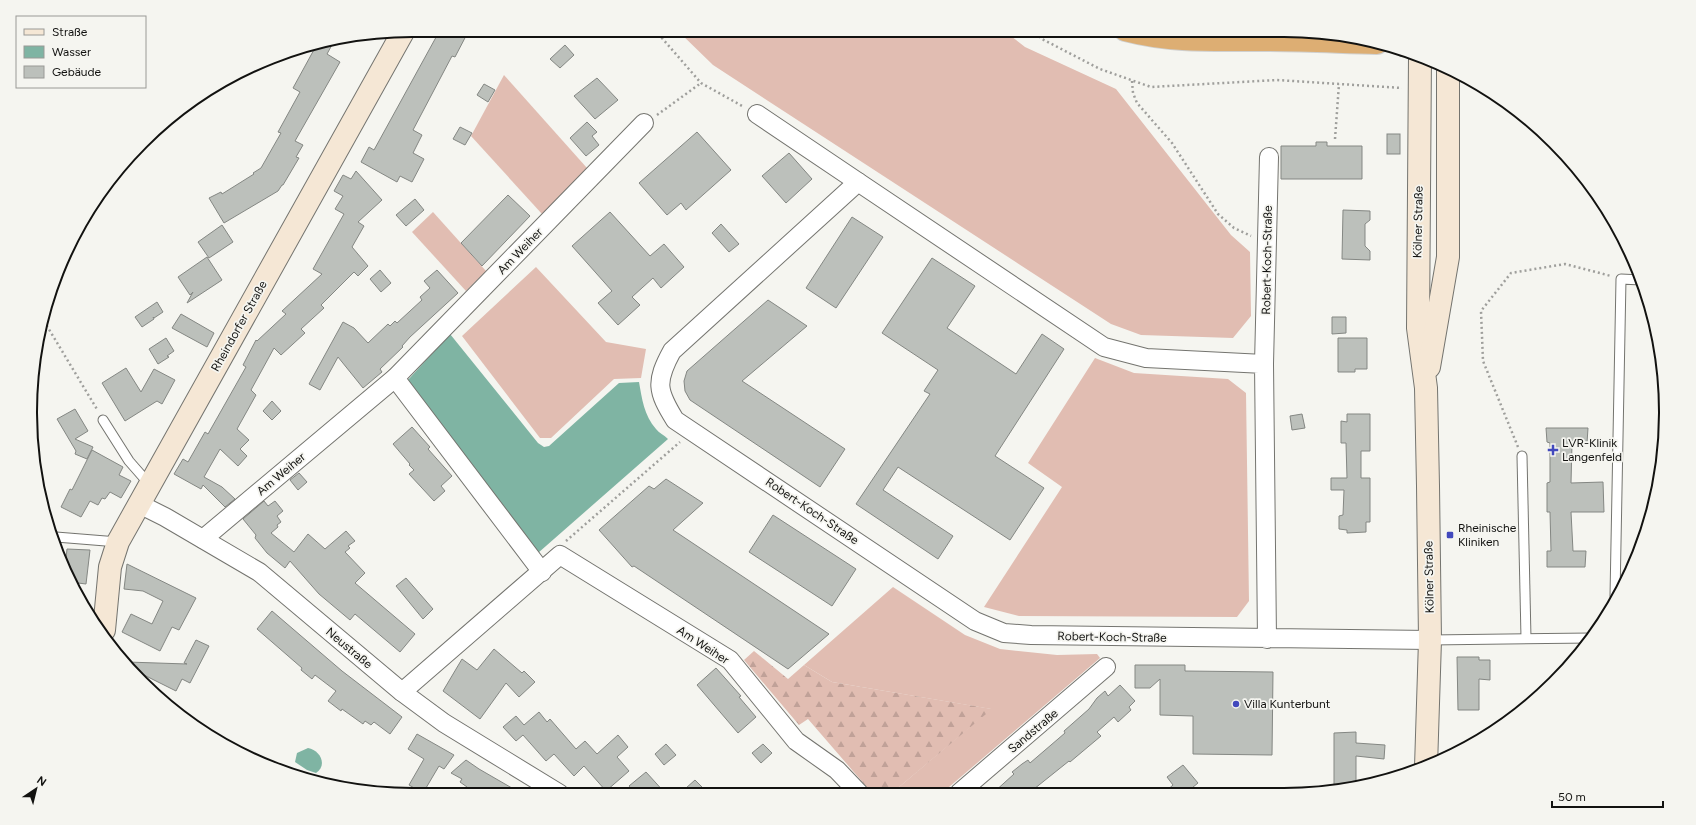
<svg xmlns="http://www.w3.org/2000/svg" width="1696" height="825" font-family="Figtree,sans-serif">
<defs>
<pattern id="forest-firs" width="22" height="20" patternUnits="userSpaceOnUse"><rect width="22" height="20" fill="#e1bdb2"/><path d="M5 1l3.5 6h-7zM16 11l3.5 6h-7z" fill="#c0a198"/></pattern>
</defs>
<rect width="100%" height="100%" fill="#f5f5f0"/>
<g fill="#e1bdb2">
<path d="M677,30h326l22,17 91,42 115,146 19,17 1,64 -18,22 -92,-3 -30,-11 -398,-259z"/>
<path d="M504,75l83,93 -45,46 -71,-78z"/>
<path d="M433,212l53,59 -20,20 -54,-59z"/>
<path d="M536,267l70,75 40,7 -5,29 -27,1 -63,59h-11l-78,-102z"/>
<path d="M1095,358l39,15 94,6 18,14 3,208 -12,16 -218,-1 -35,-9 78,-120 -34,-24z"/>
<path d="M893,587l72,48 35,14 57,6 40,-1 3,4 -158,135h-50l99,-84 -159,-27 -28,-17z"/>
</g>
<path fill="url(#forest-firs)" d="M754,651l34,28 16,-14 28,17 160,27 -100,84h-20l-64,-74 -9,6 -55,-65z"/>
<g fill="#7fb4a3">
<path d="M450,334l88,109 6,4 5,-1 70,-63 20,-1c3,17 5,33 17,47 3,4 8,6 12,10l-130,114 -131,-172z"/>
<path d="M308,748c12,2 20,17 8,25l-9,-3 -12,-8 2,-9z"/>
</g>
<g fill="#bcc0bb" stroke="#848783">
<path d="M440,30h5l9,4 2,-4h4l7,4 -12,23 -3,-1 -39,74 9,5 -9,18 11,6 -12,23 -12,-6 -3,6 -36,-20 8,-15 5,3z"/>
<path d="M333,43l-6,11 13,8 -45,79 8,4 -7,12 3,1 -16,27h-1l-4,6 -54,32 -15,-25 12,-6 1,2 32,-20 -1,-1 8,-5 20,-35 -3,-1 22,-40 -7,-4 23,-42z"/>
<path d="M565,45l9,10 -14,13 -10,-9z"/>
<path d="M597,78l21,22 -23,19 -21,-23z"/>
<path d="M484,84l11,6 -7,12 -11,-7z"/>
<path d="M587,122l10,10 -5,4 7,9 -13,11 -16,-18z"/>
<path d="M460,127l12,6 -7,12 -12,-6z"/>
<path d="M697,132l34,38 -45,40 -5,-7 -14,12 -28,-32z"/>
<rect x="1387" y="134" width="13" height="20"/>
<path d="M1316,142h11v4h35v33h-81v-33h35z"/>
<path d="M789,153l23,26 -26,24 -24,-27z"/>
<path d="M356,171l26,29 -24,22 6,4 -12,21 16,19 -10,10 -4,-4 -33,33 3,3 -23,21 4,4 -24,22 -7,-7 -23,42 5,5 -19,34 12,11 -9,9 7,7 -9,10 -18,-17 -16,28 18,10 13,12 -10,8 -22,-22 -2,4 -27,-15 9,-15 5,3 17,-30 3,2 38,-67 -3,-2 13,-25 1,1 29,-27 -4,-3 40,-37 -9,-5 31,-55 -9,-5 8,-13 -9,-5 9,-16 8,4z"/>
<path d="M508,195l22,21 -48,50 -21,-23z"/>
<path d="M415,199l9,11 -18,16 -10,-11z"/>
<path d="M1343,210l27,1v9l-5,4v22l5,5v9l-28,-1z"/>
<path d="M610,212l40,44 14,-12 20,23 -23,21 -8,-10 -21,19 8,8 -22,20 -20,-22 14,-12 -40,-45z"/>
<path d="M852,217l31,20 -47,71 -30,-20z"/>
<path d="M721,224l18,20 -10,8 -17,-19z"/>
<path d="M222,225l11,17 -24,16 -11,-16z"/>
<path d="M207,257l15,23 -35,23 6,-11 -3,3 -12,-18z"/>
<path d="M932,258l43,28 -28,42 69,46 26,-40 22,15 -69,107 49,32 -34,52 -112,-73 -15,23 70,46 -15,23 -82,-55 74,-110 -6,-3 14,-21 -56,-37z"/>
<path d="M380,270l11,13 -10,9 -11,-13z"/>
<path d="M437,270l21,23 -48,44 -8,9 1,1 -23,22 2,3 -19,16 -25,-31 -18,33 -11,-6 34,-62 11,6 14,15 20,-19 2,2 5,-5 2,2 25,-23 -2,-3 10,-9 -6,-7z"/>
<path d="M768,300l39,26 -65,55 103,68 -25,38 -130,-87 -5,-9 -1,-10 3,-10z"/>
<path d="M157,302l6,10 -9,6 -1,-1 1,2 -12,8 -7,-10z"/>
<path d="M181,314l33,19 -7,14 -35,-19z"/>
<path d="M1332,317h14v16l-14,1z"/>
<path d="M166,338l8,13 -7,5 2,1 -11,7 -9,-15z"/>
<path d="M1338,338h29v31h-12v3h-17z"/>
<path d="M126,368l15,24 13,-23 21,11 -13,24 -5,-3 -32,20 -23,-38z"/>
<path d="M272,401l9,10 -9,9 -9,-9z"/>
<path d="M75,409l13,22 -13,8 18,8 -6,12 -12,-5 1,-3 -19,-32z"/>
<path d="M1302,414l3,14 -13,2 -2,-14z"/>
<path d="M1347,414h23v37h-9v27h9v44h-4v10l-19,1v-3l-8,-1v-13l4,-1 1,-25h-13v-12h16l-1,-35h-5v-22l6,1z"/>
<path d="M412,427l18,20 -2,2 24,27 -11,10 4,5 -11,10 -25,-27 5,-4 -5,-5 1,-1 -17,-20z"/>
<path d="M1546,428h42l-1,15h-15l-1,40 32,-1 1,30h-33l2,39h13l-1,16h-38v-16h4l-1,-39h-3v-29l3,-1v-39l-3,-1z"/>
<path d="M92,450l31,17 -4,8 12,6 -10,17 -11,-6 -5,7 -3,-1 -4,7 -8,-4 -9,16 -20,-10 9,-18 2,1z"/>
<path d="M299,473l8,9 -9,8 -8,-10z"/>
<path d="M666,479l37,24 -30,27 156,104 -41,35 -154,-103 -2,1 -33,-37 50,-44 5,3z"/>
<path d="M264,501l4,5 7,-5 8,10 -6,5 4,6 -4,3 1,2 -7,6 23,19 14,-18 17,15 21,-18 9,10 -7,5 2,2 -5,4 20,21 -10,10 60,51 -15,18 -45,-38 -5,6 -31,-26 -29,-33 -5,7 -18,-15 -12,-15 1,-3 -13,-16z"/>
<path d="M773,515l83,54 -24,37 -83,-54z"/>
<path d="M67,549l23,1 -4,34 -16,-2 -5,-14z"/>
<path d="M127,564l69,34 -17,32 -7,-3 -12,24 -38,-19 9,-18 21,10 11,-23 -20,-10 -19,-2z"/>
<path d="M406,578l27,31 -10,10 -27,-33z"/>
<path d="M272,611l70,60 60,46 -12,17 -16,-12 -3,3 -6,-4 -2,3 -21,-15 -1,2 -13,-10 8,-10 -21,-16 -3,4 -11,-9 1,-2 -45,-39z"/>
<path d="M196,640l13,6 -19,37 -8,-4 -6,12 -44,-22 -5,-7 60,2 -3,-1z"/>
<path d="M494,649l28,24 2,-2 11,11 -16,15 -13,-14 -26,36 -37,-28 19,-32 15,11z"/>
<path d="M1457,657h22v3h11v20l-11,-1v31h-21z"/>
<path d="M1135,665h50v6l88,1 -1,83 -79,-1v-38l-33,-1v-36l-10,9h-15z"/>
<path d="M716,668l25,28 -2,1 17,20 -18,16 -41,-48z"/>
<path d="M1120,685l15,16 -6,6 2,3 -13,12 -4,-5 -17,15 4,4 -31,26 -1,-1 -40,32h-36l21,-19 -2,-2 10,-8 6,-4 2,3 35,-30 -1,-2 25,-22 8,-11 8,-7 3,5z"/>
<path d="M539,712l8,10 3,-3 26,30 9,-8 12,13 21,-19 10,12 -11,10 12,14 -23,20 -22,-25 -10,10 -20,-22 -8,7 -23,-26 -7,6 -13,-14 13,-11 8,9z"/>
<path d="M1356,732v11l29,2 -1,14 -28,-3v30l-22,6v-59z"/>
<path d="M417,734l37,21 -10,14 -5,-3 -16,27 -14,-8 15,-26 -16,-10z"/>
<path d="M666,744l10,11 -12,10 -9,-11z"/>
<path d="M763,744l9,9 -11,10 -9,-10z"/>
<path d="M466,760l13,9 45,26h-62l5,-8 -7,-5 2,-3 -11,-6z"/>
<path d="M1183,765l15,18 -11,9h-22l8,-7 -6,-8z"/>
<path d="M646,772l20,22h-30l-7,-8z"/>
<path d="M695,780l14,14h-17l-6,-6z"/>
</g>
<g fill="none" stroke-linecap="round" stroke-linejoin="round">
<defs>
<g id="service">
<path d="M103,420l26,41 21,24"/>
<path d="M1522,456l4,182"/>
<path d="M56,537l62,5"/>
<path d="M1615,596l6,-317 20,1"/>
<path d="M1430,640l161,-2"/>
</g>
<g id="minor">
<path d="M757,114l101,68"/>
<path d="M1264,364l5,-207"/>
<path d="M395,378l147,194"/>
<path d="M139,504l26,13 94,55 143,120 42,31 116,71"/>
<path d="M203,539l192,-161 249,-255"/>
<path d="M1267,639l-3,-275 -118,-6 -42,-11 -246,-165 -186,169c-17,31 -15,40 3,69l300,201 29,12 27,2 399,5"/>
<path d="M402,692l158,-137 170,105 66,81 41,29 22,23"/>
<path d="M959,793l147,-126"/>
</g>
<g id="secondary">
<path d="M1420,56l-2,272 8,60 2,98 2,154 -4,127"/>
<path d="M1429,367l19,-110v-188"/>
<path d="M104,630l6,-63 8,-25 285,-510"/>
</g>
<path id="motorway" d="M1125,30c46,12 86,10 133,10 40,0 79,2 119,3"/>
</defs>
<use href="#service" stroke="#74746f" stroke-width="11"/>
<use href="#minor" stroke="#74746f" stroke-width="20"/>
<use href="#secondary" stroke="#74746f" stroke-width="24"/>
<use href="#motorway" stroke="#d0d0cf" stroke-width="24"/>
<g stroke="#9f9f9c" stroke-width="2.5" stroke-dasharray="2 3" stroke-linecap="butt">
<path d="M655,30l46,53 43,24"/>
<path d="M1031,30l11,9 58,30 51,18 126,-7 125,8"/>
<path d="M1400,50l1,7"/>
<path d="M1132,81l1,12 4,10 35,40 46,71 16,14 17,8"/>
<path d="M657,115l44,-32"/>
<path d="M1335,139l4,-55"/>
<path d="M44,321l54,90"/>
<path d="M1518,447l-35,-86 -2,-50 30,-38 54,-9 46,12"/>
<path d="M566,541l114,-99"/>
</g>
<use href="#service" stroke="#fff" stroke-width="9"/>
<use href="#minor" stroke="#fff" stroke-width="18"/>
<use href="#secondary" stroke="#f5e7d5" stroke-width="22"/>
<use href="#motorway" stroke="#ddae73" stroke-width="22"/>
</g>
<g fill="#4249bd" stroke="#f5f5f0" stroke-width="1.5">
<path d="M1551 444h4v4h4v4h-4v4h-4v-4h-4v-4h4z"/>
<rect x="1446" y="531" width="8" height="8" rx="2"/>
<circle cx="1236" cy="704" r="4"/>
</g>
<g text-anchor="middle" dominant-baseline="central" stroke-width="3.5" stroke-linejoin="round" paint-order="stroke">
<g font-size="12" fill="#121210" stroke="#f5f5f0">
<text transform="translate(1418 222) rotate(-89)">Kölner Straße</text>
<text transform="translate(520 251) rotate(-46)">Am Weiher</text>
<text transform="translate(1267 260) rotate(-89)">Robert-Koch-Straße</text>
<text transform="translate(239 326) rotate(-61)">Rheindorfer Straße</text>
<text transform="translate(281 474) rotate(-40)">Am Weiher</text>
<text transform="translate(812 511) rotate(34)">Robert-Koch-Straße</text>
<text transform="translate(1429 577) rotate(-91)">Kölner Straße</text>
<text transform="translate(1112 637) rotate(1)">Robert-Koch-Straße</text>
<text transform="translate(703 645) rotate(33)">Am Weiher</text>
<text transform="translate(349 648) rotate(40)">Neustraße</text>
<text transform="translate(1033 731) rotate(-40)">Sandstraße</text>
</g>
<g font-size="12" fill="#121210" stroke="#f5f5f0" text-anchor="start">
<text x="1562" y="443">LVR-Klinik<tspan x="1562" dy="14">Langenfeld</tspan></text>
<text x="1458" y="528">Rheinische<tspan x="1458" dy="14">Kliniken</tspan></text>
<text x="1244" y="704">Villa Kunterbunt</text>
</g>
</g>
<path d="M0 0H1696V825H0ZM412 37H1284A375 375 0 0 1 1659 412V413A375 375 0 0 1 1284 788H412A375 375 0 0 1 37 413V412A375 375 0 0 1 412 37Z" fill="#f5f5f0" fill-rule="evenodd"/>
<path fill="none" stroke="#121210" stroke-width="2" d="M412 37H1284A375 375 0 0 1 1659 412V413A375 375 0 0 1 1284 788H412A375 375 0 0 1 37 413V412A375 375 0 0 1 412 37Z"/>
<rect x="16" y="16" width="130" height="72" fill="#f5f5f0" stroke="#9a9a96"/>
<rect x="24" y="29" width="20" height="6" fill="#f5e7d5" stroke="#9a9a96"/>
<text x="52" y="36" font-size="12" fill="#121210">Straße</text>
<rect x="24" y="46" width="20" height="12" fill="#7fb4a3" stroke="#9a9a96"/>
<text x="52" y="56" font-size="12" fill="#121210">Wasser</text>
<rect x="24" y="66" width="20" height="12" fill="#bcc0bb" stroke="#9a9a96"/>
<text x="52" y="76" font-size="12" fill="#121210">Gebäude</text>
<g transform="translate(36 789) rotate(35)" stroke="#f5f5f0" stroke-width="3" paint-order="stroke">
<path d="M0-3L7 15L0 10L-7 15Z" fill="#121210"/>
<text y="-6" font-size="11" font-weight="bold" text-anchor="middle" fill="#121210">N</text>
</g>
<path d="M1552 801v6h111v-6" fill="none" stroke="#121210" stroke-width="2"/>
<text x="1558" y="801" font-size="12" fill="#121210" stroke="#f5f5f0" stroke-width="3" paint-order="stroke">50 m</text>
</svg>
